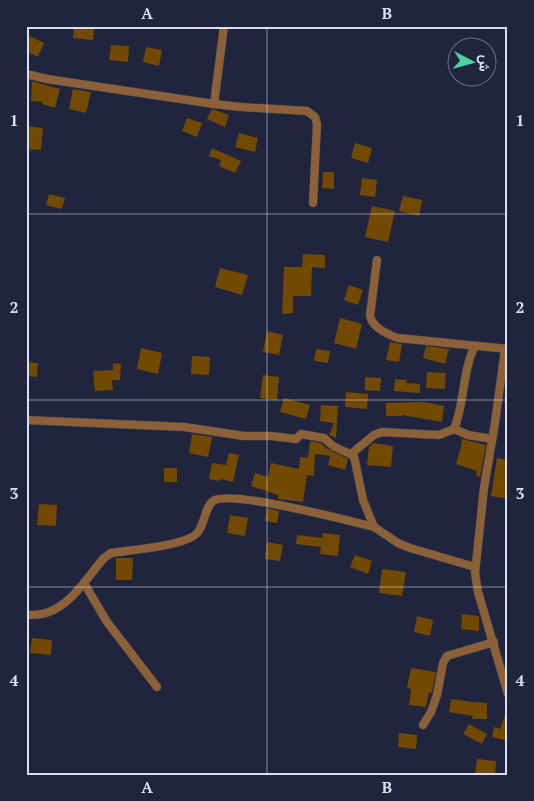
<svg xmlns="http://www.w3.org/2000/svg" width="534" height="801" font-family="'PT Serif',Vazirmatn,serif">
<rect width="100%" height="100%" fill="#20253d"/>
<g fill="#724900">
<path d="M74,26h20l-1,14 -20,-2z"/>
<path d="M30,36l14,7 -6,14 -12,-6v-5z"/>
<path d="M111,45l18,1 -1,16 -19,-2z"/>
<path d="M146,47l16,3 -3,16 -16,-4z"/>
<path d="M32,81l28,8 -5,19 -13,-4v-2l-11,-1z"/>
<path d="M73,89l18,3 -5,21 -17,-4z"/>
<path d="M212,109l17,6 -4,12 -18,-8z"/>
<path d="M187,118l15,5 -5,14 -15,-6z"/>
<path d="M26,126l17,2 -2,22 -15,-1z"/>
<path d="M239,133l19,5 -3,14 -20,-5z"/>
<path d="M355,143l17,5 -4,15 -17,-5z"/>
<path d="M212,148l29,13 -6,12 -16,-7 2,-6 -12,-4z"/>
<path d="M323,172h11v17l-12,-1z"/>
<path d="M362,178l15,2 -2,17 -15,-2z"/>
<path d="M49,194l16,4 -3,11 -16,-4z"/>
<path d="M403,196l19,4 -3,16 -20,-5z"/>
<path d="M372,206l23,5 -7,31 -23,-5z"/>
<path d="M303,254l22,1v13l-13,-1 -1,29h-18v17l-11,1 2,-47h18z"/>
<path d="M220,268l28,7 -6,20 -27,-8z"/>
<path d="M349,285l14,5 -5,15 -14,-5z"/>
<path d="M340,318l22,6 -6,25 -22,-6z"/>
<path d="M267,331l16,4 -4,20 -16,-3z"/>
<path d="M390,342l12,2 -3,18 -13,-2z"/>
<path d="M426,346l23,3 -4,15 -22,-6z"/>
<path d="M141,348l21,5 -4,21 -21,-5z"/>
<path d="M316,349l14,2 -2,12 -14,-2z"/>
<path d="M192,356l18,1 -1,18 -18,-1z"/>
<path d="M26,362l12,1 -1,14 -11,-1z"/>
<path d="M113,363l8,1 -1,16h-8l1,10 -18,1 -2,-20 20,-1z"/>
<path d="M427,372l19,1 -1,16 -19,-1z"/>
<path d="M263,375l16,2 -2,23 -17,-2z"/>
<path d="M365,377l16,1 -1,13 -15,-1z"/>
<path d="M395,379l12,1 -1,3 14,1v9l-26,-2z"/>
<path d="M346,392l22,2 -1,15 -22,-2z"/>
<path d="M284,398l26,7 -4,14 -26,-7z"/>
<path d="M423,402l21,4 -2,16 -40,-7v1h-16v-13z"/>
<path d="M321,405l17,1 -2,32 -7,-3 5,-12 -14,-2z"/>
<path d="M192,434l20,3 -4,20 -19,-4z"/>
<path d="M462,439l24,6 -6,32 -4,-1 1,-5 -21,-7 5,-17z"/>
<path d="M310,441l11,2 5,5 22,11 -3,11 -17,-5 2,-9 -15,-2 -1,22 -7,-1 -4,27 -25,-3v-4l-27,-9 4,-13 13,4 3,-14 28,6 1,-12 8,1z"/>
<path d="M373,443l20,3 -2,21 -24,-2 2,-18z"/>
<path d="M229,453l10,2 -6,27 -12,-3 -1,2 -11,-2 3,-16 14,2z"/>
<path d="M497,458l11,2v39l-17,-3z"/>
<rect x="164" y="468" width="13" height="14"/>
<path d="M39,504l18,1 -1,21 -19,-1z"/>
<path d="M267,508l12,3 -2,12 -12,-2z"/>
<path d="M230,515l18,3 -3,18 -18,-3z"/>
<path d="M323,533l17,2 -2,21 -18,-2 1,-7 -25,-3 1,-9 25,3z"/>
<path d="M267,542l16,3 -3,16 -15,-2z"/>
<path d="M355,555l17,6 -4,13 -18,-7z"/>
<path d="M116,558h17l-1,22h-16z"/>
<path d="M382,569l24,3 -4,24 -23,-3z"/>
<path d="M462,614l17,2v15l-18,-2z"/>
<path d="M417,616l16,4 -3,16 -16,-4z"/>
<path d="M32,638l20,2 -1,15 -21,-2z"/>
<path d="M411,668l25,4 -4,21 -3,-1 -3,15 -17,-2 2,-16 -4,-1z"/>
<path d="M451,699l21,3 15,1v16h-15l1,-3 -24,-4z"/>
<path d="M507,710h1v31l-16,-4 2,-10 6,2z"/>
<path d="M469,724l18,10 -5,10 -19,-10z"/>
<path d="M399,733l18,2 -1,14 -18,-2z"/>
<path d="M477,759l19,2 -1,14h-20z"/>
</g>
<g fill="none" stroke-linecap="round" stroke-linejoin="round">
<defs>
<g id="minor">
<path d="M26,74l21,5 167,25 27,3 66,4 8,6 2,7 -4,79"/>
<path d="M214,104l10,-78"/>
<path d="M377,260l-7,56c3,12 16,18 28,22l110,11"/>
<path d="M505,349l-10,74 -11,65 -9,85 3,19 30,102"/>
<path d="M26,420l158,7 60,9h27l25,3 5,-5 23,4 9,8 21,10 9,44 11,27 24,16 12,5 65,19"/>
<path d="M454,429l14,6 24,4"/>
<path d="M351,454l23,-19 8,-3 57,3 15,-6c11,-26 8,-58 21,-83"/>
<path d="M84,583l23,39 50,65"/>
<path d="M26,615c7,0 14,0 20,-2 26,-8 41,-36 58,-55l7,-5c18,-3 77,-7 87,-21 7,-9 7,-25 15,-31 17,-12 136,20 161,26"/>
<path d="M423,725l8,-13 6,-17 6,-32 4,-7 47,-14"/>
</g>
</defs>
<use href="#minor" stroke="#3e435a" stroke-width="9"/>
<use href="#minor" stroke="#8d6138" stroke-width="8"/>
</g>
<path fill="none" stroke="#dbe0f0" stroke-width="1" stroke-opacity="0.55" d="M267,26v749M26,214h482M26,400h482M26,587h482"/>
<rect width="534" height="801" fill="none" stroke="#20253d" stroke-width="55"/>
<g transform="translate(472 62) rotate(96)"><circle r="24" fill="#20253d" stroke="#6b7085"/>
<path d="M0-4L9 19L0 12L-9 19Z" fill="#4ad49c"/>
<text y="-8" font-size="14" font-weight="bold" text-anchor="middle" fill="#dbe0f0">ش</text>
</g>
<rect x="28" y="28" width="478" height="746" fill="none" stroke="#dbe0f0" stroke-width="2"/>
<g font-size="16" text-anchor="middle" font-weight="bold" fill="#dbe0f0">
<text x="147" y="19">A</text>
<text x="387" y="19">B</text>
<text x="14" y="126">1</text>
<text x="520" y="126">1</text>
<text x="14" y="313">2</text>
<text x="520" y="313">2</text>
<text x="14" y="499">3</text>
<text x="520" y="499">3</text>
<text x="14" y="686">4</text>
<text x="520" y="686">4</text>
<text x="147" y="793">A</text>
<text x="387" y="793">B</text>
</g>
</svg>
